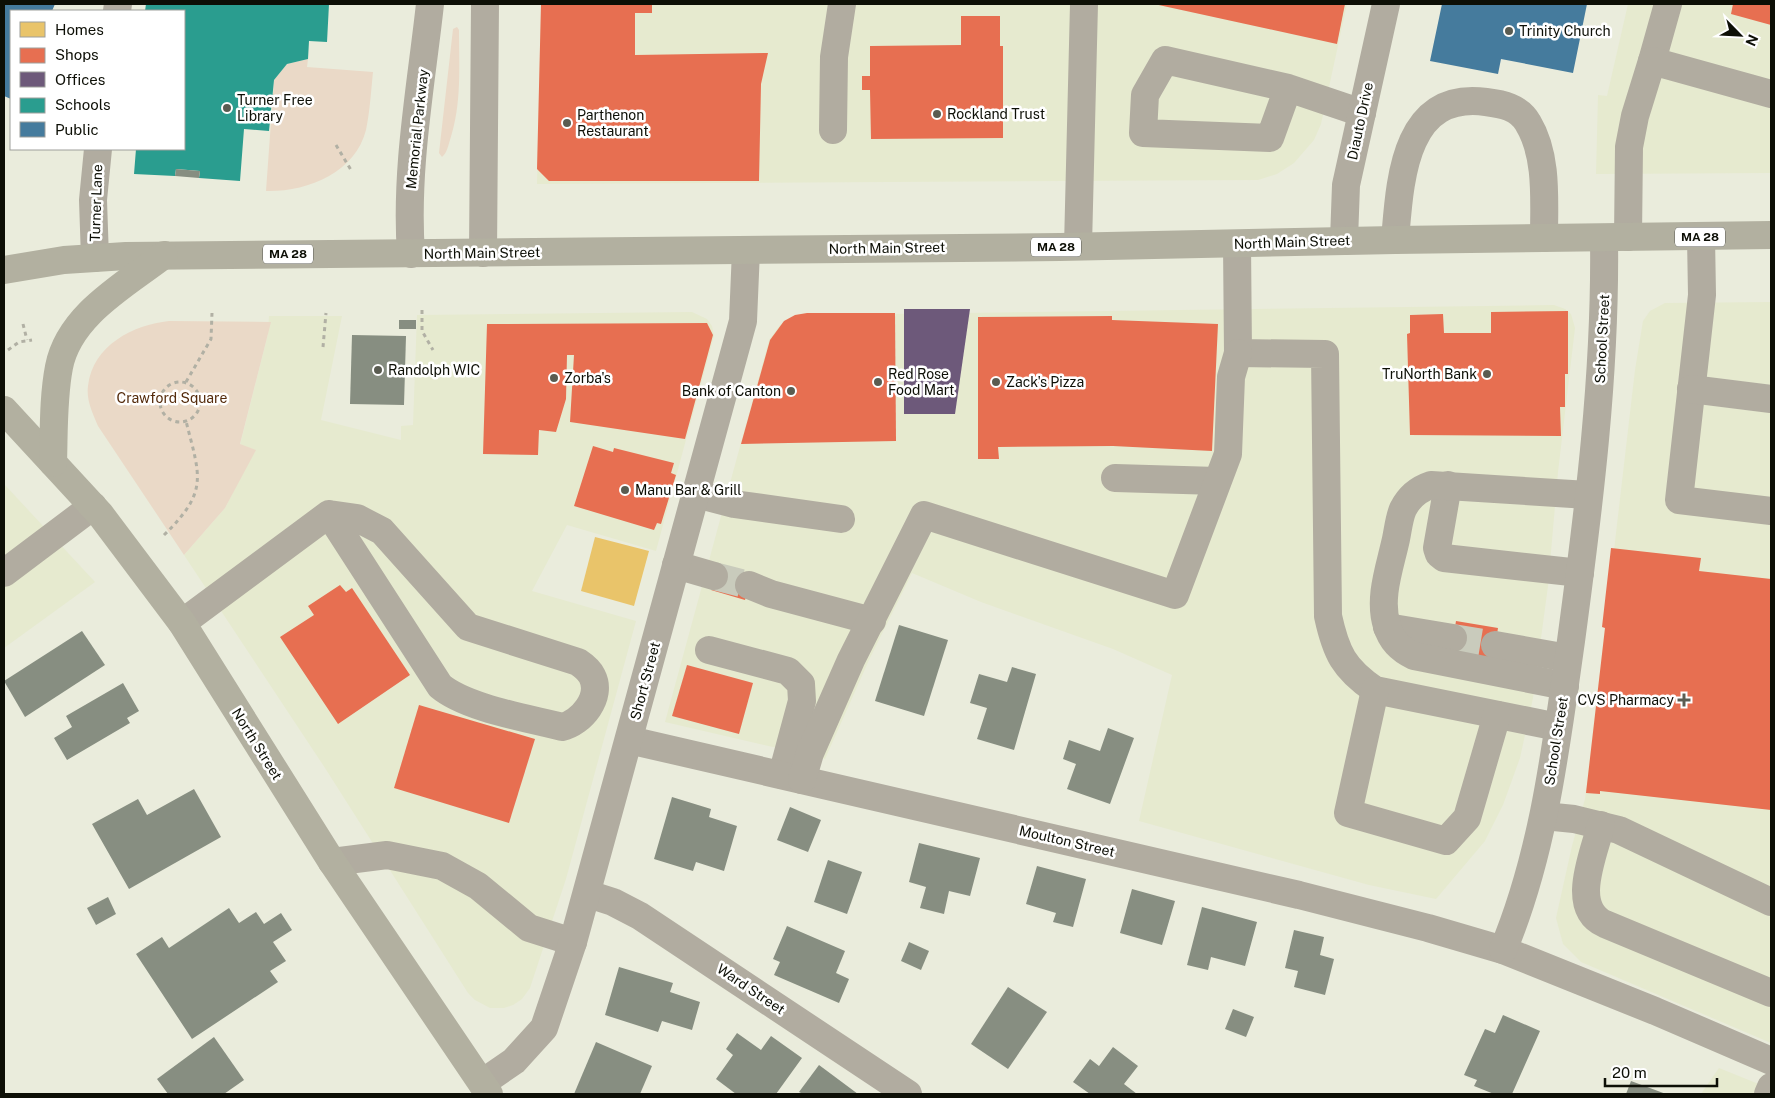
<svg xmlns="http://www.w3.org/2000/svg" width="1775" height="1098" font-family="'Public Sans',sans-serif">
<rect width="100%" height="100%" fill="#eaecdc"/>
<g fill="#e6eacf">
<path d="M541,4h806l-26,120 -7,16 -20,23 -17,11 -19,6 -721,4z"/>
<path d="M1628,4h143v169l-175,1 2,-79 9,1z"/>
<path d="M1771,302v741l-190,-81 -18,-18 -7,-26 16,-72 13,-47 50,-429 8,-49 7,-10 15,-8z"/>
<path d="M1554,305l11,4 6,5 4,14 -17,144 -10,114 -15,112 -13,60 -17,47 -18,36 -49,58 -67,-14 -230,-64 33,-146 -59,-26 -132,-47 -69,-29 -43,87 -44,99 -160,-37 104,-382 11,-15 8,-5 24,-5z"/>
<path d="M692,312l15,7 5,7 2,10 -58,215 -89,-26 -35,66 104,30 -70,258 -36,109 -8,11 -9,6 -9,3h-14l-15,-8 -7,-7 -143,-225 -141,-213 41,-47 30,-58 -15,-5 28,-111 1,-18h73l-21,104 80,20v-14l12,-1 4,-110z"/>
<path d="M4,484l91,98 -91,66z"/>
<path d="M1719,1068l52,21v5h-70z"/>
</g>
<g fill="#ead9c7">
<path d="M457,27l2,3c0,37 3,73 -9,110 -2,6 -3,13 -8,17l-3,-4 14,-124z"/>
<path d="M308,59l-1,8 66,5c-2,19 -3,39 -7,58 -11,43 -59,62 -100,61l8,-111 13,-16z"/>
<path d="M169,321l102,1 -31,122 16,6 -31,58 -41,47 -86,-129c-5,-12 -12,-26 -10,-40 5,-41 45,-61 81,-65z"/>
</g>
<path fill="#e9c46a" d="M595,537l54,14 -15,55 -53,-15z"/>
<g fill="#e76f51">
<path d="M541,4h111v9h-17v42l133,-2 -7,31 -2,97h-210l-12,-12z"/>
<path d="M1154,4h191l-8,40z"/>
<path d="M1733,4h38v21l-40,-11z"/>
<path d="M961,16h39v30h3v92l-132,1 -1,-49h-8v-14h8v-30l91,-1z"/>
<path d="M1568,311v63h-3v33h-5l1,29 -151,-1 -3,-101 3,-1v-18l33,-1 1,19h47v-21z"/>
<path d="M807,313h88l1,128 -155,3 29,-104 14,-19 11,-6z"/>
<path d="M1112,316v4l106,4 -6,127 -99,-5 -115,1 1,12h-21v-142z"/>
<path d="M707,323l6,12 -28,104 -115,-17 4,-67h-7l-1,44 -10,33 -17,-2 -1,25 -55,-1 4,-130z"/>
<path d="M593,446l20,6 1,-4 60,15 -3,10 5,2 -15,49 -4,-1 -3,7 -80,-24z"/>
<path d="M1611,548l90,10 -2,13 72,8v231l-171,-19v3l-14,-1 19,-165 -3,-1z"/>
<path d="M717,566l35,10 -7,24 -34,-10z"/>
<path d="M340,585l6,7 6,-4 58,87 -72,49 -58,-87 34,-22 -6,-9z"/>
<path d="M1456,621l42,7 -6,35 -42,-7z"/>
<path d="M687,665l66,18 -14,51 -67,-18z"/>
<path d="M419,705l116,34 -26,84 -115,-35z"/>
</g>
<path fill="#6d597a" d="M904,309h66l-15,105h-51z"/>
<path fill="#2a9d8f" d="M146,4h183l-2,38 -18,-1 -1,18 -21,5 -13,16 -5,51 -25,-2 -4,52 -41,-3 1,-7 -24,-2 -1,7 -41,-2 2,-25h48v-138h-39z"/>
<g fill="#457b9d">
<path d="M4,4h51l-3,7h-41v88l-7,-3z"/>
<path d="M1442,4h145l-14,69 -72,-14 -3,15 -68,-13z"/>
</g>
<g fill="#878e81">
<path d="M176,169l24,2 -1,7 -24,-2z"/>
<rect x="399" y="320" width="17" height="9"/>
<path d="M352,335l54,1 -2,69 -54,-1z"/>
<path d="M899,625l49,15 -24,76 -49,-15z"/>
<path d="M82,631l23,34 -80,52 -21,-36z"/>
<path d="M1012,667l24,7 -22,76 -37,-11 10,-31 -17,-5 9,-29 28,8z"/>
<path d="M123,683l16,28 -12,7 3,5 -63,37 -13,-22 18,-11 -6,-11z"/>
<path d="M1108,728l26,10 -24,66 -43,-15 9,-25 -13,-5 6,-19 31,11z"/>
<path d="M194,789l27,48 -92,52 -37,-65 46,-25 9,16z"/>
<path d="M672,797l39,12 -2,8 28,9 -13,45 -28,-9 -3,9 -39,-12z"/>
<path d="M790,807l31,13 -13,32 -31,-12z"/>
<path d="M919,843l61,15 -10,38 -21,-5 -5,23 -24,-6 6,-21 -17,-5z"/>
<path d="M828,860l34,12 -15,42 -33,-12z"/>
<path d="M1037,866l49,13 -13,48 -20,-5 3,-9 -30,-9z"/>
<path d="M1132,889l43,12 -13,44 -42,-12z"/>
<path d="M108,897l8,17 -20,11 -9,-17z"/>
<path d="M1202,907l55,15 -12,44 -34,-9 -3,13 -21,-5z"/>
<path d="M229,908l10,15 17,-11 8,12 17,-11 11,17 -19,12 13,19 -16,10 8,11 -86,57 -56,-85 26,-17 7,11z"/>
<path d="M787,926l58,25 -9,22 13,6 -10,24 -65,-28 6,-13 -7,-3z"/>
<path d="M1294,930l30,7 -4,18 14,4 -9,36 -31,-8 4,-16 -13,-3z"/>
<path d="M909,942l20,9 -8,19 -20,-9z"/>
<path d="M619,967l54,16 -3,9 30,10 -8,28 -30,-9 -4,11 -53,-17z"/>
<path d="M1008,987l39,25 -39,57 -37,-25z"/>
<path d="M1233,1009l21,8 -8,20 -21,-8z"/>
<path d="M1503,1015l37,16 -28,63h-18l-20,-8 3,-6 -13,-5 21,-46 10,4z"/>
<path d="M737,1033l24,17 10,-14 31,22 -26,36h-40l-20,-15 17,-24 -7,-6z"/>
<path d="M214,1037l30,43 -20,14h-56l-11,-15z"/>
<path d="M596,1042l56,24 -12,28h-66z"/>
<path d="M1113,1047l25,19 -14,18 13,10h-47l-17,-12 17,-23 9,7z"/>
<path d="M819,1065l39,29h-55l-4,-2z"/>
<path d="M1631,1081l35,13h-40z"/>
</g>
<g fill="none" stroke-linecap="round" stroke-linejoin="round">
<g stroke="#c9cbbc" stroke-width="28" stroke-dasharray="28 14" stroke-linecap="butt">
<path d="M714,576l35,9"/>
<path d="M1453,638l42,7"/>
</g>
<g stroke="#b1b0a4" stroke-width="3" stroke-dasharray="4 4" stroke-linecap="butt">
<path d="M336,145l15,25"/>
<path d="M422,310v21l11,19"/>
<path d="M23,324l4,16"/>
<path d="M323,347l3,-34"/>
<path d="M8,350l11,-8 13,-2"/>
<circle cx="180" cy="402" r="20"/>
<path d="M186,382l25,-43 1,-26"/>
<path d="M164,535c45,-44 36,-58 22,-114"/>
</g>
<g stroke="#b1aca0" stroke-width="28">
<path d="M117,11l1,-7"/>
<path d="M1652,61l16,-57"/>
<path d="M1288,88l-18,50 -127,-5 2,-38 20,-35 123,28 74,25"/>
<path d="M833,130l1,-73 8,-53"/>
<path d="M1628,237l1,-90 6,-31 17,-55 119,33"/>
<path d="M1701,237l1,58 -23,205 92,11"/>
<path d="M1344,240l2,-55 40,-181"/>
<path d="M1395,240c5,-58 8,-149 91,-138 16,2 33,5 42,21 20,33 16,78 16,115"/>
<path d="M1237,244l1,109 87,1 3,262c8,37 16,53 47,74l183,37"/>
<path d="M1078,246l6,-242"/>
<path d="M483,253l2,-249"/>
<path d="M411,254c-6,-84 10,-168 19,-250"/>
<path d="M95,258l-2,-58 5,-51"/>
<path d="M1691,389l80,10"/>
<path d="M1115,478l102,3"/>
<path d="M1448,485l-11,63 2,6 5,4 136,15"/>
<path d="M696,494l38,10 107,15"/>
<path d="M676,565l38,11"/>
<path d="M4,573l89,-67"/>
<path d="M749,585l22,9 101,27"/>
<path d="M182,623l147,-109 28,4 25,13 86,96 110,35c6,4 11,8 14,14 11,21 -11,47 -30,51 -35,-9 -96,-19 -122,-41l-111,-172"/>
<path d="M1387,627l66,11"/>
<path d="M1495,645l73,13"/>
<path d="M709,650l79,21 13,13 1,17 -20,74"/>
<path d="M1565,686l-151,-30c-13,-6 -23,-16 -27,-30 -9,-28 3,-59 9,-87 2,-9 3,-21 7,-30 6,-12 16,-20 28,-24l157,10"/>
<path d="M1375,690l-27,123 98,28 21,-23 30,-103"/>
<path d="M629,740l670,155 129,33 75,22 152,61 116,50"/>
<path d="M802,780l8,-27 41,-93 73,-145 251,80 53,-141 3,-77 7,-24"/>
<path d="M1544,816l30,3 45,11 152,72"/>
<path d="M1601,825c-7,29 -32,83 4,99l166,69"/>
<path d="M332,862l55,-7 55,11 36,20 51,42 44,14"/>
<path d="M588,894l25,8 27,14 268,178"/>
<path d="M1503,950c41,-98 53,-204 68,-309 18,-134 35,-269 33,-403"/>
<path d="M482,1083l32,-22 30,-33 29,-86 170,-621 3,-71"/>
<path d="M1768,1094l3,-7"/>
</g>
<g stroke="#b2b0a0" stroke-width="28">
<path d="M4,270l60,-10 62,-4 934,-9 335,-7 376,-5"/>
<path d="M4,410l96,104 82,109 150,239 157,232"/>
<path d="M53,463c1,-32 0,-65 6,-96 10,-52 66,-82 105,-112"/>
</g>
</g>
<g fill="#5a5c51" stroke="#fff" stroke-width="2">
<circle cx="1509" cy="31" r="5"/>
<circle cx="227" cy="108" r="5"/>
<circle cx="937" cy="114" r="5"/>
<circle cx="567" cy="123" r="5"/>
<circle cx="378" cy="370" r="5"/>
<circle cx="1487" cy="374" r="5"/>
<circle cx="554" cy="378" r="5"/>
<circle cx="878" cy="382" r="5"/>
<circle cx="996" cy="382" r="5"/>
<circle cx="791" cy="391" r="5"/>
<circle cx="625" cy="490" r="5"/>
<path d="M1681.5 692.5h5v5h5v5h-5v5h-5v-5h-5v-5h5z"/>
</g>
<g text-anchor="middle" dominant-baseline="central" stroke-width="5" stroke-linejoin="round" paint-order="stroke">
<g fill="#fff" stroke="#565751" stroke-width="1">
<rect x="1675" y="227.5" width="50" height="19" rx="4"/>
<rect x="1031" y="237.5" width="50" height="19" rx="4"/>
<rect x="263" y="244.5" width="50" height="19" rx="4"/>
</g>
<g font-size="12" font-weight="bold" fill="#0d0f06">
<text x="1700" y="237">MA 28</text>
<text x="1056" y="247">MA 28</text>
<text x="288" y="254">MA 28</text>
</g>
<g font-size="14" fill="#0d0f06" stroke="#fff" text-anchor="start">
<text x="1519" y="31">Trinity Church</text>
<text x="237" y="100">Turner Free<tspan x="237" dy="16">Library</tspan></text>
<text x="947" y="114">Rockland Trust</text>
<text x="577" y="115">Parthenon<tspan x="577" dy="16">Restaurant</tspan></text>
<text x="388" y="370">Randolph WIC</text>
<text x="888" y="374">Red Rose<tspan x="888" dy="16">Food Mart</tspan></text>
<text x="1477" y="374" text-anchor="end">TruNorth Bank</text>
<text x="564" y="378">Zorba's</text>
<text x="1006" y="382">Zack's Pizza</text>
<text x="781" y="391" text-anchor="end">Bank of Canton</text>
<text x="635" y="490">Manu Bar &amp; Grill</text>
<text x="1674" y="700" text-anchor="end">CVS Pharmacy</text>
</g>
<g font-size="14" fill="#0d0f06" stroke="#fff">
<text transform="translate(1360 121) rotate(-78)">Diauto Drive</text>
<text transform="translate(417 129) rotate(-84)">Memorial Parkway</text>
<text transform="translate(96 203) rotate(-88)">Turner Lane</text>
<text transform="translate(1292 242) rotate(-2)">North Main Street</text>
<text transform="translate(887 248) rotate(-1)">North Main Street</text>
<text transform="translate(482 253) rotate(-1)">North Main Street</text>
<text transform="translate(1602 339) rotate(-87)">School Street</text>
<text transform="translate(645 681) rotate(-75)">Short Street</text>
<text transform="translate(1556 741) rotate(-81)">School Street</text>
<text transform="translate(257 744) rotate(58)">North Street</text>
<text transform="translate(1067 841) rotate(13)">Moulton Street</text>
<text transform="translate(751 989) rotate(34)">Ward Street</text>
</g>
<g font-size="14" fill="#542b0c" stroke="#fff">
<text x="172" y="398">Crawford Square</text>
</g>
</g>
<rect width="1775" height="1098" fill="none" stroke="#0d0f06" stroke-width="10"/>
<rect x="10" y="10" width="175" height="140" fill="#ffffff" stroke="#9e9f9b"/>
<rect x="20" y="22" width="25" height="15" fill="#e9c46a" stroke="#9e9f9b"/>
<text x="55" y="35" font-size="15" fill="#0d0f06">Homes</text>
<rect x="20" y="48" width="25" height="15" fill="#e76f51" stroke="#9e9f9b"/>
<text x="55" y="60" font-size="15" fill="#0d0f06">Shops</text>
<rect x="20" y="72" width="25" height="15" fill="#6d597a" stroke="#9e9f9b"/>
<text x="55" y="85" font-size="15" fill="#0d0f06">Offices</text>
<rect x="20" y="98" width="25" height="15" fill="#2a9d8f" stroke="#9e9f9b"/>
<text x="55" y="110" font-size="15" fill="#0d0f06">Schools</text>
<rect x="20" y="122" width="25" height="15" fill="#457b9d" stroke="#9e9f9b"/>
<text x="55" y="135" font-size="15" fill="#0d0f06">Public</text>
<g transform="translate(1740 35) rotate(114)" stroke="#ffffff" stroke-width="4" paint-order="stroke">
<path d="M0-4L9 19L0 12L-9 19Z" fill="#0d0f06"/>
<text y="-8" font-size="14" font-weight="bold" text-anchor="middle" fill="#0d0f06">N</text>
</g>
<path d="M1605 1078v8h112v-8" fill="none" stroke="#0d0f06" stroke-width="2.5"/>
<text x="1612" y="1078" font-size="15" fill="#0d0f06" stroke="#ffffff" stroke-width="4" paint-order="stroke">20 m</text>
</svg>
